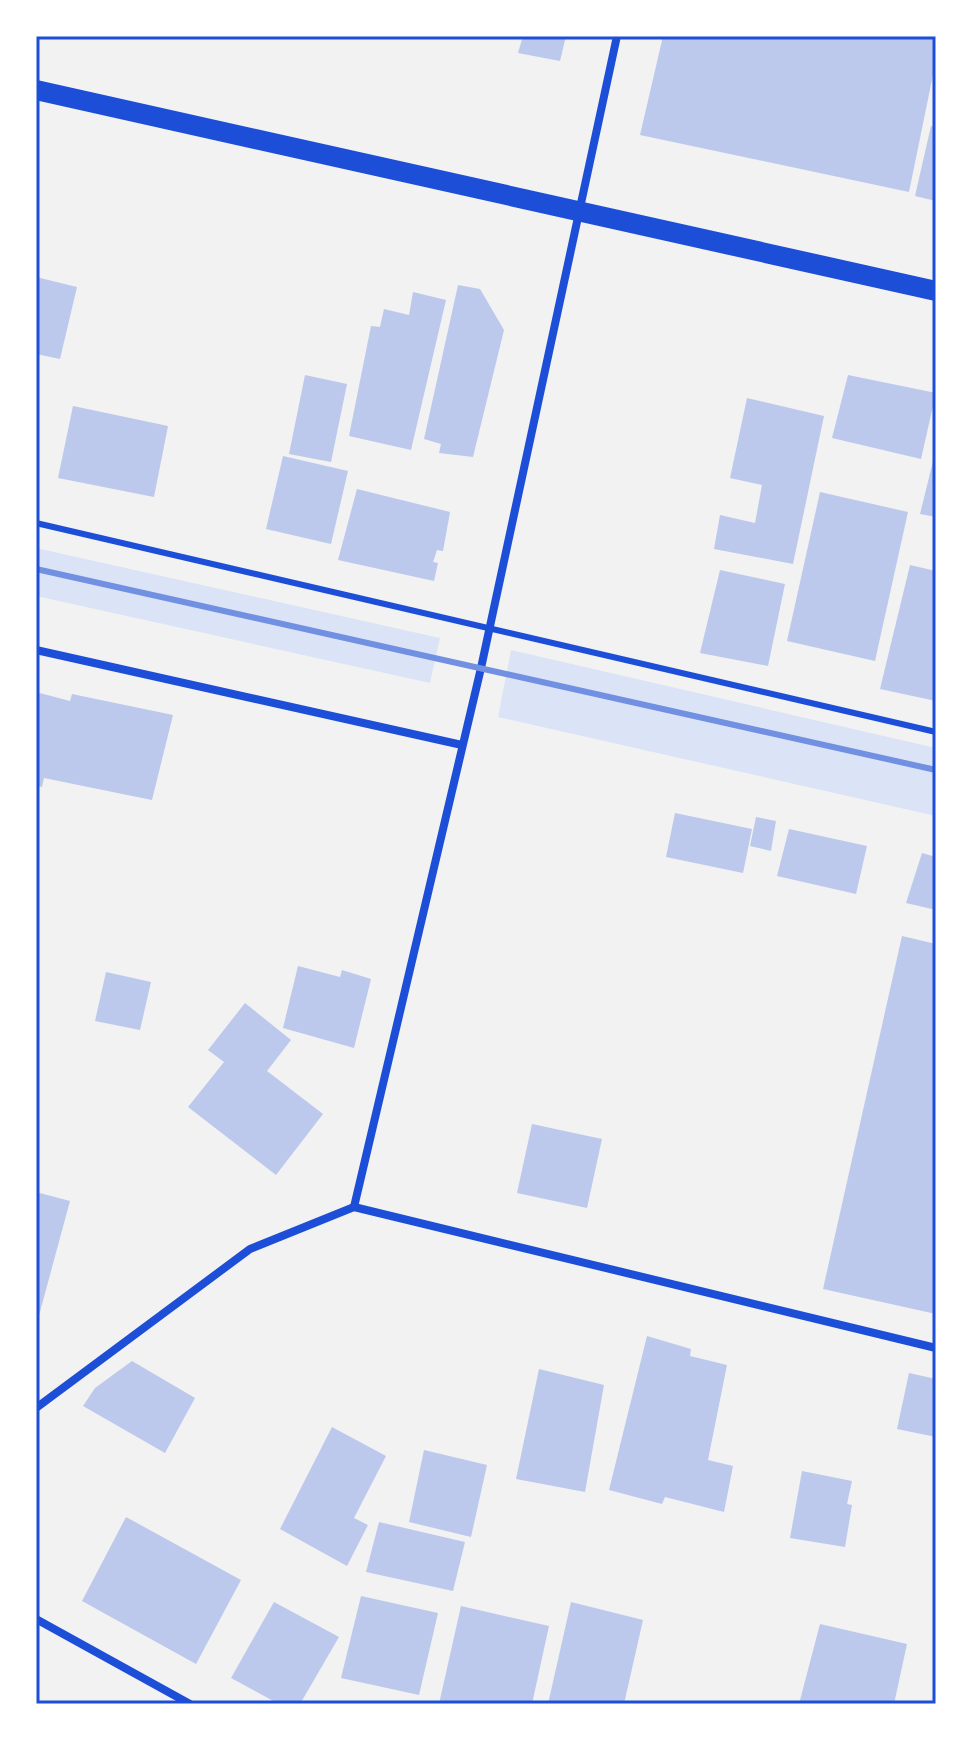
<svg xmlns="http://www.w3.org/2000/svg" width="972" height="1740" font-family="'DM Sans',sans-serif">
<rect width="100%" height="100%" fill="#f2f2f2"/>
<g fill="#dbe4f7">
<path d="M36,548l404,90 -10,45 -394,-87z"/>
<path d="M511,650l425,98v68l-438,-99z"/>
</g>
<g fill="#bdc9ec">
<path d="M523,36h43l-6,25 -42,-8z"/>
<path d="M663,36h273v24l-27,132 -269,-57z"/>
<path d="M931,126l5,1v74l-21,-5z"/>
<path d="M36,277l41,10 -17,72 -24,-5z"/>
<path d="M458,285l22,4 24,41 -31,127 -34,-4 2,-9 -17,-5z"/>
<path d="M413,292l33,8 -35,150 -62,-14 22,-110 9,1 4,-18 25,6z"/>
<path d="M305,375l42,9 -16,78 -42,-8z"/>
<path d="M848,375l88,18 -15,66 -89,-21z"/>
<path d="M747,398l77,18 -31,148 -79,-15 6,-34 35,8 7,-38 -32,-7z"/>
<path d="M73,406l95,20 -14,71 -96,-19z"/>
<path d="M935,453h1v64l-16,-3z"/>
<path d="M283,456l65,15 -17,73 -65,-15z"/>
<path d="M357,489l93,23 -7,39 -6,-1 -4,12 5,1 -4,18 -96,-21z"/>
<path d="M820,492l88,20 -33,149 -88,-20z"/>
<path d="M910,565l26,6v130l-56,-12z"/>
<path d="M720,570l65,14 -17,82 -68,-13z"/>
<path d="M36,692l34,9 2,-7 101,21 -21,85 -108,-22 -2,9 -6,-1z"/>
<path d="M675,813l77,16 -9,44 -77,-16z"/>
<path d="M756,817l20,4 -5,30 -21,-5z"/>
<path d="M789,829l78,17 -11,48 -79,-18z"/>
<path d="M922,853l14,4v53l-30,-7z"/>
<path d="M902,936l34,8v370l-113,-25z"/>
<path d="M298,966l42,11 2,-7 29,9 -17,69 -71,-20z"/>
<path d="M106,972l45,10 -11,48 -45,-9z"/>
<path d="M245,1003l46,37 -24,31 56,43 -47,61 -88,-68 36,-45 -16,-12z"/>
<path d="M532,1124l70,15 -15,69 -70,-15z"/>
<path d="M36,1192l34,9 -33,122h-1z"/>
<path d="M647,1336l44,13 -1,7 37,9 -19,95 25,6 -9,46 -59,-15 -3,7 -53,-14z"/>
<path d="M132,1361l63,37 -30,55 -82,-47 12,-18z"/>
<path d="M539,1369l65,16 -19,107 -69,-13z"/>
<path d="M909,1373l27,6v58l-39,-8z"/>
<path d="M332,1427l54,29 -32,62 14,7 -21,41 -67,-37z"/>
<path d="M424,1450l63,15 -16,72 -62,-15z"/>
<path d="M802,1471l50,10 -5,23 5,1 -7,42 -55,-9z"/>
<path d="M126,1517l115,63 -45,84 -114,-63z"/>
<path d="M379,1522l86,20 -12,49 -87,-19z"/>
<path d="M361,1596l77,17 -19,82 -78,-17z"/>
<path d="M274,1602l65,35 -39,67h-21l-48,-26z"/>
<path d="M571,1602l72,18 -19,84h-76z"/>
<path d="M461,1606l88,20 -17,78h-93z"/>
<path d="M820,1624l87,20 -13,60h-95z"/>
</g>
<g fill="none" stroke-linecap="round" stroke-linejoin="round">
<path stroke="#1d4ed8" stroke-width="6" d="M36,523l900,209"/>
<g stroke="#1d4ed8" stroke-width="8">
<path d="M36,650l426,95"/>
<path d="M354,1207l127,-539 136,-632"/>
<path d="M36,1408l214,-159 104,-42 582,141"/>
<path d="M36,1619l154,85"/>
</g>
<path stroke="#1d4ed8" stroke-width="20" d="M36,90l900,201"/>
<path stroke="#7290e2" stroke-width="6" d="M36,569l900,201"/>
</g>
<rect width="972" height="1740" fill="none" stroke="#ffffff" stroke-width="76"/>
<rect x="38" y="38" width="896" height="1664" fill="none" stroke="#1d4ed8" stroke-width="3"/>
</svg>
